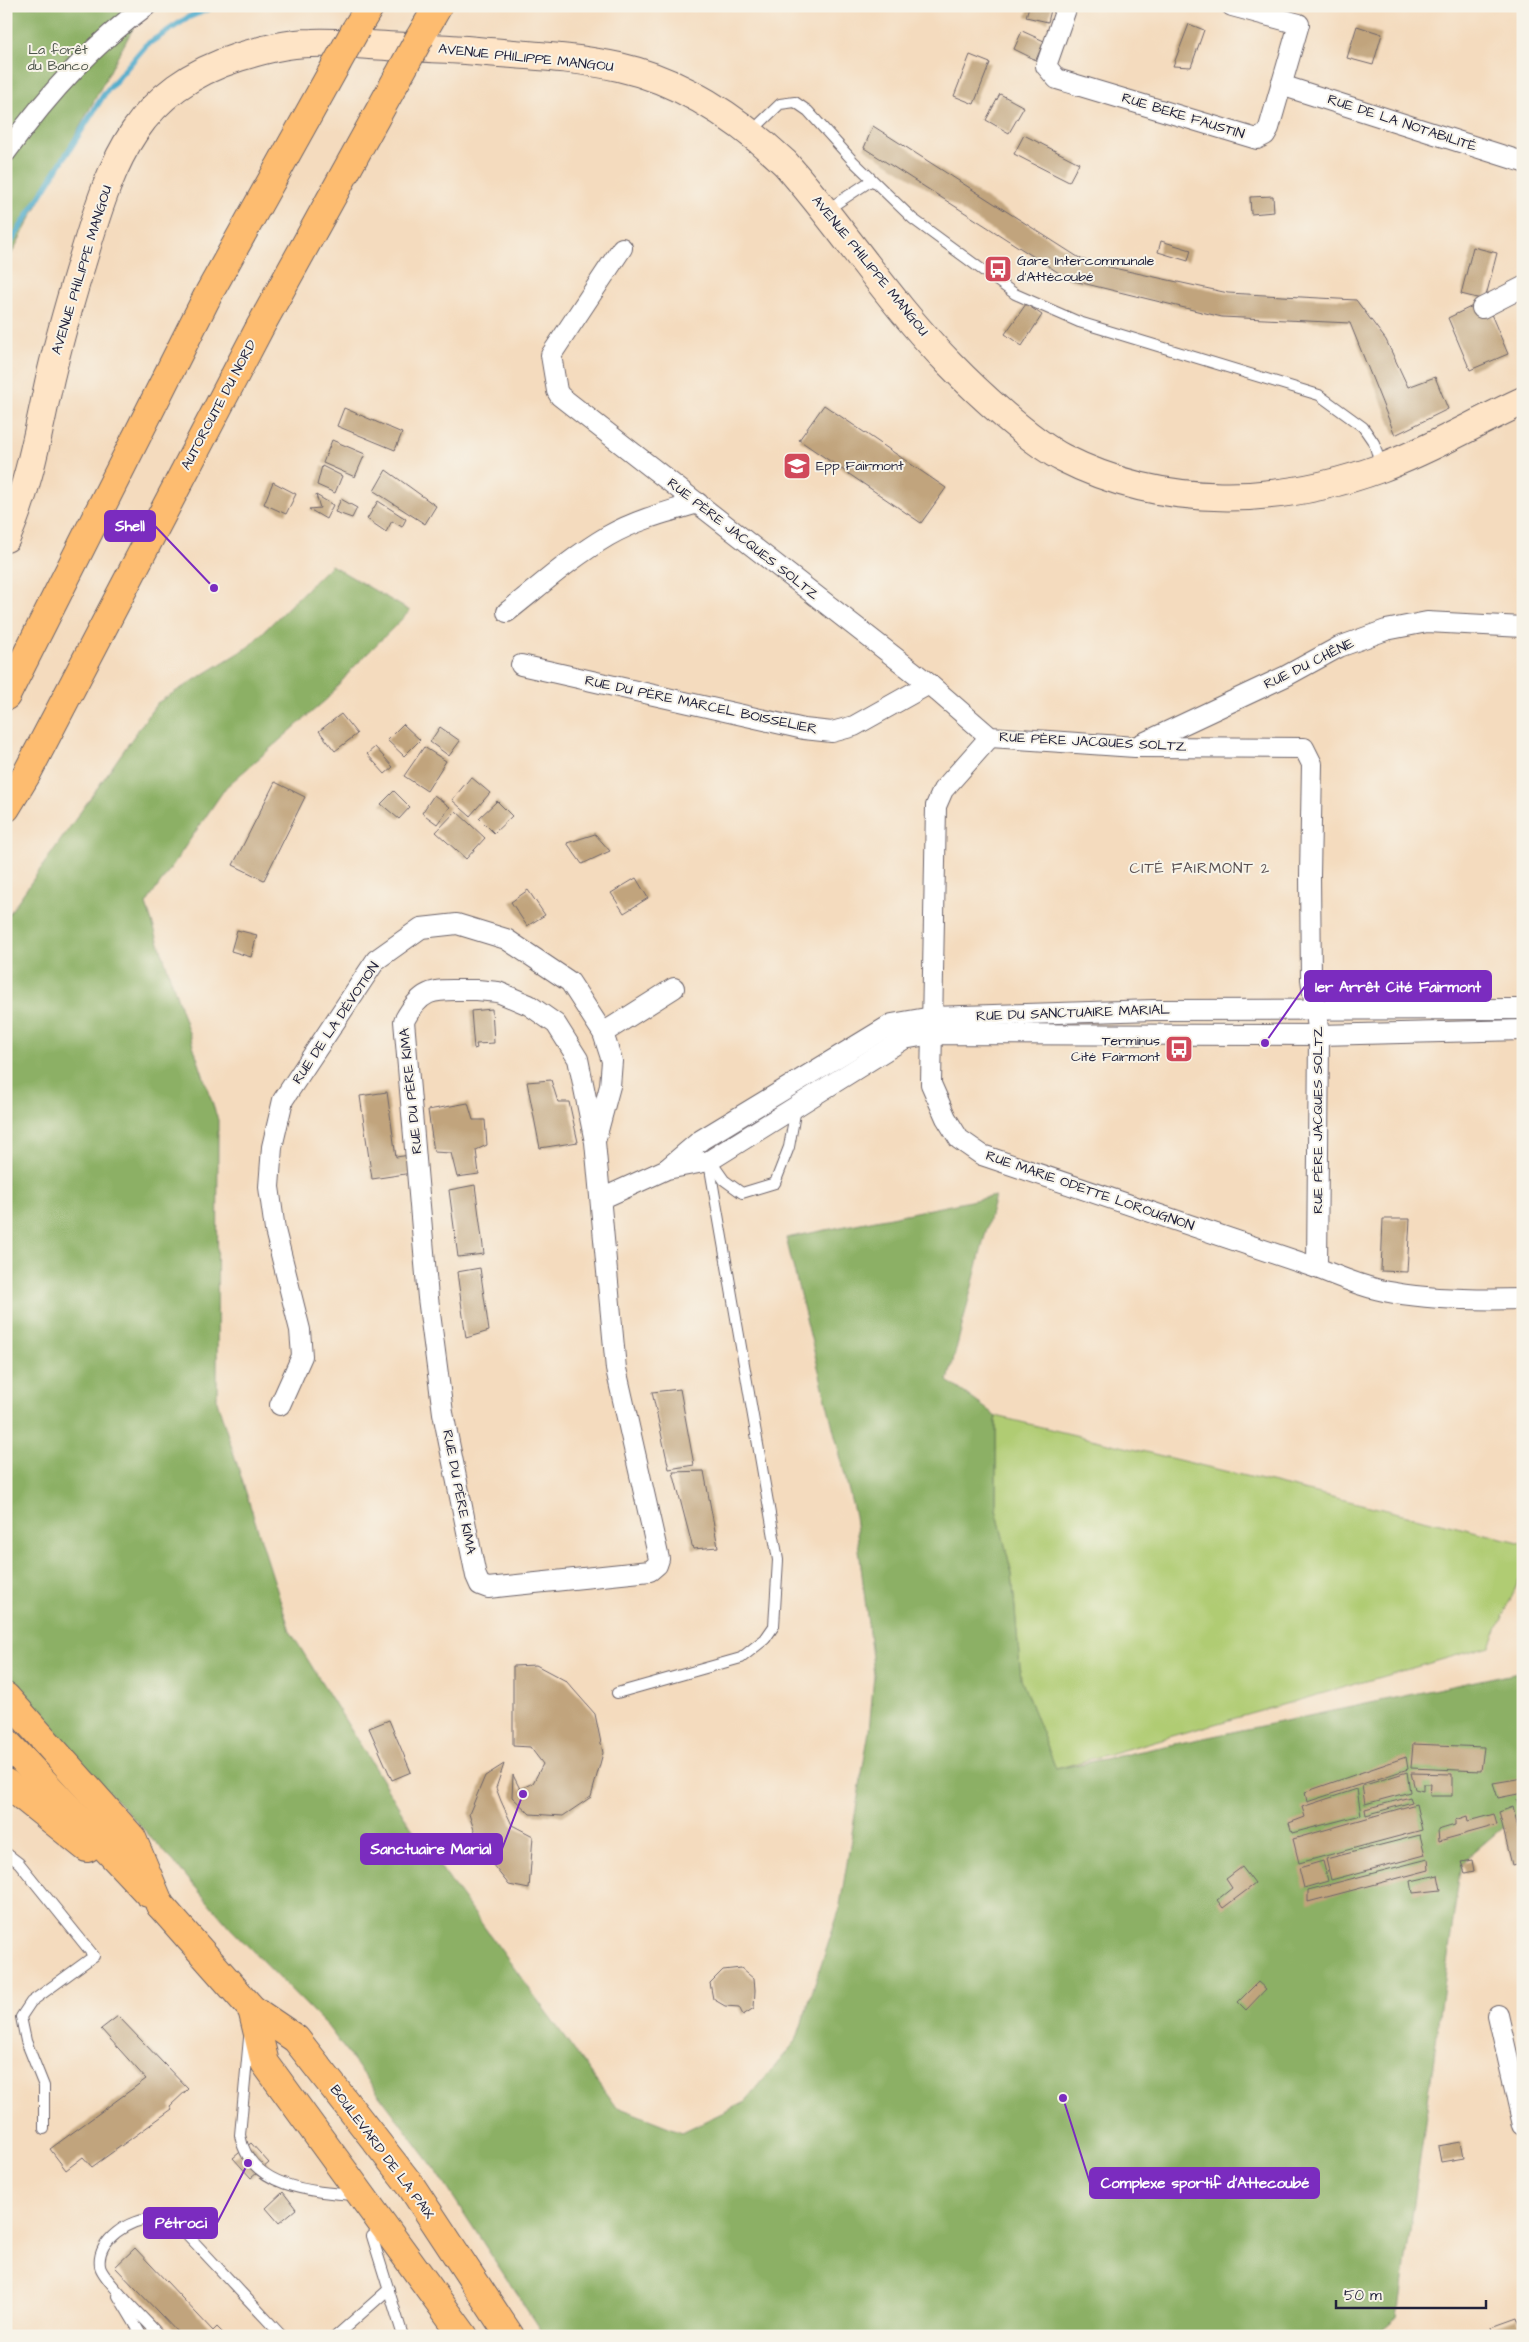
<svg xmlns="http://www.w3.org/2000/svg" width="1529" height="2342" font-family="'Architects Daughter',sans-serif">
<rect width="100%" height="100%" fill="#f7f3e8"/>
<filter id="ink" filterUnits="userSpaceOnUse"><feTurbulence type="fractalNoise" baseFrequency=".02" numOctaves="2"/><feDisplacementMap in="SourceGraphic" scale="10" xChannelSelector="R" yChannelSelector="G"/><feConvolveMatrix kernelMatrix="1 2 1 2 8 2 1 2 1" color-interpolation-filters="sRGB"/></filter>
<filter id="wash" filterUnits="userSpaceOnUse"><feTurbulence type="fractalNoise" baseFrequency=".0096" numOctaves="4" result="noise"/><feDisplacementMap in="SourceGraphic" scale="20" xChannelSelector="R" yChannelSelector="G"/><feGaussianBlur stdDeviation="1.12" result="paint"/><feColorMatrix in="noise" values="0 0 0 0 0 0 0 0 0 0 0 0 0 0 0 0 0 1.4 0 .05"/><feComposite in="paint" operator="in"/></filter>
<g filter="url(#wash)">
<rect width="100%" height="100%" fill="#f4dbbe"/>
<path fill="#b0cc73" stroke="#697757" d="M996,1416l527,127v28l-33,75 -434,123 -35,-89 -9,-106 -16,-65z"/>
<g fill="#8cb065" stroke="#576950">
<path d="M6,6h139l-139,258z"/>
<path d="M331,565l79,46 -59,59 -23,28 -102,89 -80,117 72,216 -1,281 73,230 121,196 204,279 67,26 63,-30 51,-61 43,-130 30,-180 5,-56 -19,-159 -69,-278 209,-42 -47,185 48,35v93l16,65 9,105 35,90 467,-98v139l-62,53 -63,454 -23,19h-831l-109,-167 -107,-142 -97,-98 -57,-67 -168,-180v-764l151,-215 91,-56z"/>
</g>
<g fill="none" stroke-linecap="round" stroke-linejoin="round">
<path stroke="#4daacb" stroke-width="6" d="M6,250l99,-157 41,-48 43,-28 26,-11"/>
</g>
<g id="blocks">
<g fill="#c1a47d">
<path d="M1029,6h23l-4,16 -22,-5z"/>
<path d="M1189,24l15,6 -13,37 -18,-1z"/>
<path d="M1357,26l25,8 -9,31 -26,-7z"/>
<path d="M1022,31l22,10 -8,19 -22,-11z"/>
<path d="M970,55l20,8 -16,41 -20,-8z"/>
<path d="M1000,94l24,13 -15,26 -23,-13z"/>
<path d="M873,126l208,133 28,8 119,26 128,7 30,40 22,47 27,-10 13,32 -53,26 -45,-112 -128,-6 -152,-37 -206,-132z"/>
<path d="M1024,135l55,28 -10,19 -55,-28z"/>
<path d="M1273,196l1,16 -23,2 -1,-17z"/>
<path d="M1161,241l30,9 -3,11 -30,-9z"/>
<path d="M1473,247l24,6 -12,47 -24,-6z"/>
<path d="M1485,300l23,54 -38,16 -22,-52z"/>
<path d="M1026,304l16,11 -20,31 -17,-12z"/>
<path d="M824,405l122,83 -25,35 -122,-83z"/>
<path d="M344,408l58,25 -7,17 -58,-24z"/>
<path d="M332,440l33,14 -10,23 -32,-14z"/>
<path d="M322,466l20,10 -7,17 -18,-8z"/>
<path d="M386,470l50,36 -11,18 -51,-33z"/>
<path d="M273,482l23,12 -10,20 -22,-10z"/>
<path d="M316,495l17,10 -7,14 -17,-10 11,-1z"/>
<path d="M341,499l16,9 -5,10 -17,-6z"/>
<path d="M378,501l28,18 -4,8 -10,-6 -6,11 -19,-13z"/>
<path d="M341,714l16,20 -22,17 -16,-20z"/>
<path d="M403,724l17,16 -16,16 -17,-16z"/>
<path d="M440,727l20,14 -11,15 -19,-14z"/>
<path d="M375,747l18,20 -8,7 -18,-20z"/>
<path d="M424,747l22,14 -19,30 -23,-15z"/>
<path d="M471,777l19,16 -20,23 -18,-16z"/>
<path d="M275,782l30,15 -41,83 -31,-15z"/>
<path d="M394,791l16,16 -11,12 -18,-15z"/>
<path d="M434,795l16,12 -13,17 -15,-11z"/>
<path d="M497,801l15,15 -18,17 -15,-15z"/>
<path d="M456,811l29,27 -19,21 -30,-27z"/>
<path d="M595,834l15,17 -28,13 -15,-21z"/>
<path d="M636,878l12,20 -24,15 -13,-20z"/>
<path d="M528,890l17,25 -18,11 -16,-24z"/>
<path d="M237,930l20,5 -6,22 -20,-6z"/>
<path d="M492,1009l2,34 -18,1 1,4 -3,1 -3,-38z"/>
<path d="M551,1080l7,22h11l9,40 -38,6 -13,-66z"/>
<path d="M387,1092l9,65 14,-2 2,18 -40,6 -12,-83z"/>
<path d="M468,1103l5,17h12l2,25 -11,5 3,24 -22,3 -6,-24 -17,-1 -6,-42z"/>
<path d="M475,1185l9,69 -26,3 -9,-67z"/>
<path d="M1383,1219h27l-3,53 -26,-1z"/>
<path d="M480,1268l9,63 -23,7 -9,-66z"/>
<path d="M680,1389l14,76 -25,4 -17,-77z"/>
<path d="M704,1471l14,76 -25,2 -20,-77z"/>
<path d="M536,1665l30,16 29,33 8,39 -12,44 -28,19 -33,-2 -18,-17 1,-22 7,14 13,-6 10,-19 -13,-17 -17,-1v-80z"/>
<path d="M389,1720l22,52 -19,8 -23,-52z"/>
<path d="M1413,1744l71,3 -3,24 -70,-3z"/>
<path d="M1406,1757l2,12 -101,33 -2,-10z"/>
<path d="M504,1764l-8,24 5,13 11,24 21,11 -4,53 -20,-4 -29,-36 -11,-35 16,-38z"/>
<path d="M1407,1772l3,20 -45,12 -3,-18z"/>
<path d="M1411,1773l41,1v22h-22l1,-12h-8v7l-8,-2z"/>
<path d="M1523,1778v15l-25,5 -5,-15z"/>
<path d="M1357,1789l4,26 -69,18 -3,-10 16,-6 -3,-10z"/>
<path d="M1410,1797l2,5 -46,13 -1,-6z"/>
<path d="M1523,1799v25h-1l-5,-24z"/>
<path d="M1416,1804l6,26 -123,33 -6,-24z"/>
<path d="M1513,1807l5,21 5,-1v35l-11,3 -13,-53z"/>
<path d="M1494,1814l3,11 -58,16 -1,-11 17,-5v-5l12,-4 1,5z"/>
<path d="M1420,1835l5,20 -94,25 -5,-21z"/>
<path d="M1428,1859l1,11 -121,32v-12z"/>
<path d="M1472,1860l2,11 -9,2 -4,-11z"/>
<path d="M1323,1861l5,20 -24,7 -5,-20z"/>
<path d="M1242,1867l13,17 -32,24 -6,-8 15,-12 -6,-9z"/>
<path d="M1438,1875l3,15 -28,3 -2,-12z"/>
<path d="M741,1968l13,11 1,11 -1,18 -11,7 -4,-8 -14,-1 -12,-7 -3,-16 13,-13z"/>
<path d="M1258,1982l8,7 -20,21 -8,-8z"/>
<path d="M118,2016l70,73 -18,17 2,3 -80,58 -9,-10 -17,13 -16,-21 96,-70 -45,-50z"/>
<path d="M1461,2142l3,16 -23,4 -3,-16z"/>
<path d="M251,2143l18,20 -18,15 -18,-20z"/>
<path d="M283,2192l13,17 -17,14 -13,-15z"/>
<path d="M135,2248l78,83 4,-4 9,9h-45l-66,-69z"/>
<path d="M1516,2318l5,13 -12,5h-15l-3,-9z"/>
</g>
</g>
</g>
<g filter="url(#ink)">
<use href="#blocks" fill-opacity="0" stroke="#6c6369" stroke-width="1"/>
<g fill="none" stroke-linecap="round" stroke-linejoin="round">
<defs>
<g id="lane">
<path d="M751,132l29,-28 15,-2 13,9 45,50 60,58 102,75 64,28 240,73 44,32 11,16 7,24"/>
<path d="M825,211l47,-31"/>
<path d="M712,1163l12,17 18,13 33,-10 14,-36 7,-39"/>
<path d="M617,1693l124,-35 24,-19 9,-13 4,-66 -70,-403"/>
<path d="M6,1853l13,10 75,93 -63,46 -10,15 5,24 18,45v43"/>
<path d="M249,2038l-9,97c9,53 73,57 116,60"/>
<path d="M383,2228l-11,8 31,100"/>
<path d="M118,2296l24,40"/>
<path d="M160,2336c-11,-13 -58,-57 -60,-70 -4,-26 31,-48 52,-47 11,0 20,4 29,9l101,108"/>
<path d="M336,2336l53,-47"/>
</g>
<g id="street">
<path d="M1067,6l-21,60 11,13 200,60 8,-4 4,-7 30,-104 -67,-18"/>
<path d="M1281,85l242,77"/>
<path d="M6,152c39,-54 86,-107 140,-146"/>
<path d="M622,248l-71,107 6,36 3,5 369,288 61,53 145,10 169,1 8,16 -2,112 1,103 8,56 -2,233"/>
<path d="M1482,308l41,-21"/>
<path d="M507,612c33,-26 65,-55 101,-76 28,-16 59,-24 90,-33"/>
<path d="M521,665l283,64 28,3 22,-6 75,-42"/>
<path d="M990,737l-47,53 -7,16 -5,278 15,34 13,21 23,16 335,113c25,10 51,21 78,25 40,7 87,7 128,6"/>
<path d="M1139,745l147,-69 53,-29 47,-17 41,-8 96,5"/>
<path d="M477,990l21,2 31,13 27,19 22,35 17,83 21,227 43,190 -2,6 -7,6 -162,17 -8,-3 -4,-9 -33,-163 -15,-115 -24,-277c20,-38 35,-30 73,-31z"/>
<path d="M603,1033l71,-45"/>
<path d="M668,1168l33,-28 191,-116 40,-7 222,-7 369,-1"/>
<path d="M601,1199l66,-30 42,-8 195,-122 28,-5 387,1 204,-5"/>
<path d="M280,1405l22,-49 -2,-26 -25,-100 -6,-43 3,-40 11,-47 93,-140 45,-32 36,-4 49,15 64,43 33,51 9,28 -2,25 -14,52"/>
<path d="M1498,2015l25,110"/>
</g>
<path id="secondary" d="M6,538c23,-51 32,-106 44,-160 10,-42 22,-84 35,-126 28,-94 53,-163 154,-195 23,-7 48,-14 73,-14 19,-1 38,1 57,2 32,2 64,3 97,5 50,5 103,6 153,17 63,14 119,52 166,96 57,64 104,139 165,201 27,28 79,76 113,94 100,51 215,48 318,10 49,-18 94,-45 142,-67"/>
<g id="primary">
<path d="M160,1905l92,104 44,30 115,147 99,150"/>
<path d="M252,2009l13,54 199,273"/>
</g>
<g id="highway">
<path d="M356,29l14,-23"/>
<path d="M420,37l18,-31"/>
<path d="M6,696l203,-403 127,-228"/>
<path d="M6,808l20,-33 234,-448 137,-248"/>
<path d="M6,1697l126,141 28,67"/>
<path d="M6,1742l142,151"/>
<path d="M6,1783l81,65"/>
</g>
</defs>
<use href="#lane" stroke="#6c6369" stroke-width="12"/>
<use href="#street" stroke="#6c6369" stroke-width="22"/>
<use href="#secondary" stroke="#6c6369" stroke-width="30"/>
<use href="#primary" stroke="#6c6369" stroke-width="30"/>
<use href="#highway" stroke="#6c6369" stroke-width="30"/>
<use href="#lane" stroke="#fff" stroke-width="10"/>
<use href="#street" stroke="#fff" stroke-width="20"/>
<use href="#secondary" stroke="#fee4c6" stroke-width="28"/>
<use href="#primary" stroke="#fdbc70" stroke-width="28"/>
<use href="#highway" stroke="#fdbc70" stroke-width="28"/>
<defs>
<g id="highway-bridge">
<path d="M336,65l20,-36"/>
<path d="M397,79l23,-42"/>
</g>
</defs>
<use href="#highway-bridge" stroke="#6c6369" stroke-width="30" stroke-linecap="butt"/>
<use href="#highway-bridge" stroke="#fdbc70" stroke-width="28"/>
</g>
</g>
<defs>
<symbol id="bus-square" viewBox="-11 -11 22 22"><rect x="-9" y="-9" width="18" height="18" rx="4" fill="#d1495b" stroke="#f7f3e8"/><path d="M-5-6H5V4H4V6H2V4H-2V6H-4V4H-5ZM-3.5-4V0h7V-4ZM-3.5 1.2v1.5H-2V1.2ZM2 1.2v1.5H3.5V1.2Z" fill="#fff"/></symbol>
<symbol id="school-square" viewBox="-11 -11 22 22"><rect x="-9" y="-9" width="18" height="18" rx="4" fill="#d1495b" stroke="#f7f3e8"/><path d="M0-5L7-2L0 1L-7-2ZM-4 1L0 2.5L4 1V4Q0 6-4 4Z" fill="#fff"/></symbol>
</defs>
<g fill-rule="evenodd">
<use href="#bus-square" x="982" y="253" width="32" height="32"/>
<use href="#school-square" x="781" y="450" width="32" height="32"/>
<use href="#bus-square" x="1163" y="1033" width="32" height="32"/>
</g>
<g text-anchor="middle" dominant-baseline="central" stroke-width="4" stroke-linejoin="round" paint-order="stroke">
<g font-size="14" fill="#4d554c" stroke="#f7f3e8">
<text x="58" y="50">La forêt<tspan x="58" dy="16">du Banco</tspan></text>
</g>
<g font-size="14" fill="#22223b" stroke="#f7f3e8">
<text transform="translate(526 58) rotate(6)">AVENUE PHILIPPE MANGOU</text>
<text transform="translate(1183 116) rotate(17)">RUE BEKE FAUSTIN</text>
<text transform="translate(1402 123) rotate(18)">RUE DE LA NOTABILITÉ</text>
<text transform="translate(870 266) rotate(51)">AVENUE PHILIPPE MANGOU</text>
<text transform="translate(82 270) rotate(-73)">AVENUE PHILIPPE MANGOU</text>
<text transform="translate(219 405) rotate(-62)">AUTOROUTE DU NORD</text>
<text transform="translate(743 539) rotate(38)">RUE PÈRE JACQUES SOLTZ</text>
<text transform="translate(1309 664) rotate(-26)">RUE DU CHÊNE</text>
<text transform="translate(701 705) rotate(12)">RUE DU PÈRE MARCEL BOISSELIER</text>
<text transform="translate(1093 742) rotate(3)">RUE PÈRE JACQUES SOLTZ</text>
<text transform="translate(1073 1013) rotate(-2)">RUE DU SANCTUAIRE MARIAL</text>
<text transform="translate(336 1023) rotate(-56)">RUE DE LA DÉVOTION</text>
<text transform="translate(411 1091) rotate(-96)">RUE DU PÈRE KIMA</text>
<text transform="translate(1318 1120) rotate(-90)">RUE PÈRE JACQUES SOLTZ</text>
<text transform="translate(1090 1191) rotate(19)">RUE MARIE ODETTE LOROUGNON</text>
<text transform="translate(459 1492) rotate(79)">RUE DU PÈRE KIMA</text>
<text transform="translate(382 2152) rotate(53)">BOULEVARD DE LA PAIX</text>
</g>
<g font-size="14" fill="#22223b" stroke="#f7f3e8" text-anchor="start">
<text x="1017" y="261">Gare Intercommunale<tspan x="1017" dy="16">d'Attécoubé</tspan></text>
<text x="816" y="466">Epp Fairmont</text>
<text x="1160" y="1041" text-anchor="end">Terminus<tspan x="1160" dy="16">Cité Fairmont</tspan></text>
</g>
<g font-size="15" letter-spacing="1" fill="#5a5052" stroke="#f7f3e8">
<text x="1200" y="868">CITÉ FAIRMONT 2</text>
</g>
</g>
<path fill="none" stroke="#7b2cbf" stroke-width="2" d="M214 588L155 526M1265 1043L1305 986M523 1794L502 1849M1063 2098L1090 2183M248 2163L217 2223"/>
<g fill="#7b2cbf" stroke="#f7f3e8" stroke-width="2">
<circle cx="214" cy="588" r="5"/>
<circle cx="1265" cy="1043" r="5"/>
<circle cx="523" cy="1794" r="5"/>
<circle cx="1063" cy="2098" r="5"/>
<circle cx="248" cy="2163" r="5"/>
</g>
<g fill="#7b2cbf" stroke="#7b2cbf" stroke-width="2">
<rect x="105" y="511" width="50" height="30" rx="5"/>
<rect x="1305" y="971" width="186" height="30" rx="5"/>
<rect x="361" y="1834" width="141" height="30" rx="5"/>
<rect x="1090" y="2168" width="229" height="30" rx="5"/>
<rect x="144" y="2208" width="73" height="30" rx="5"/>
</g>
<g font-size="15" text-anchor="middle" font-weight="bold" fill="#fff">
<text x="130" y="531">Shell</text>
<text x="1398" y="992">1er Arrêt Cité Fairmont</text>
<text x="431" y="1854">Sanctuaire Marial</text>
<text x="1205" y="2188">Complexe sportif d'Attecoubé</text>
<text x="181" y="2228">Pétroci</text>
</g>
<rect width="1529" height="2342" fill="none" stroke="#f7f3e8" stroke-width="25"/>
<path d="M1336 2300v8h150v-8" fill="none" stroke="#22223b" stroke-width="2.5"/>
<text x="1344" y="2300" font-size="15" fill="#22223b" stroke="#f7f3e8" stroke-width="4" paint-order="stroke">50 m</text>
</svg>
